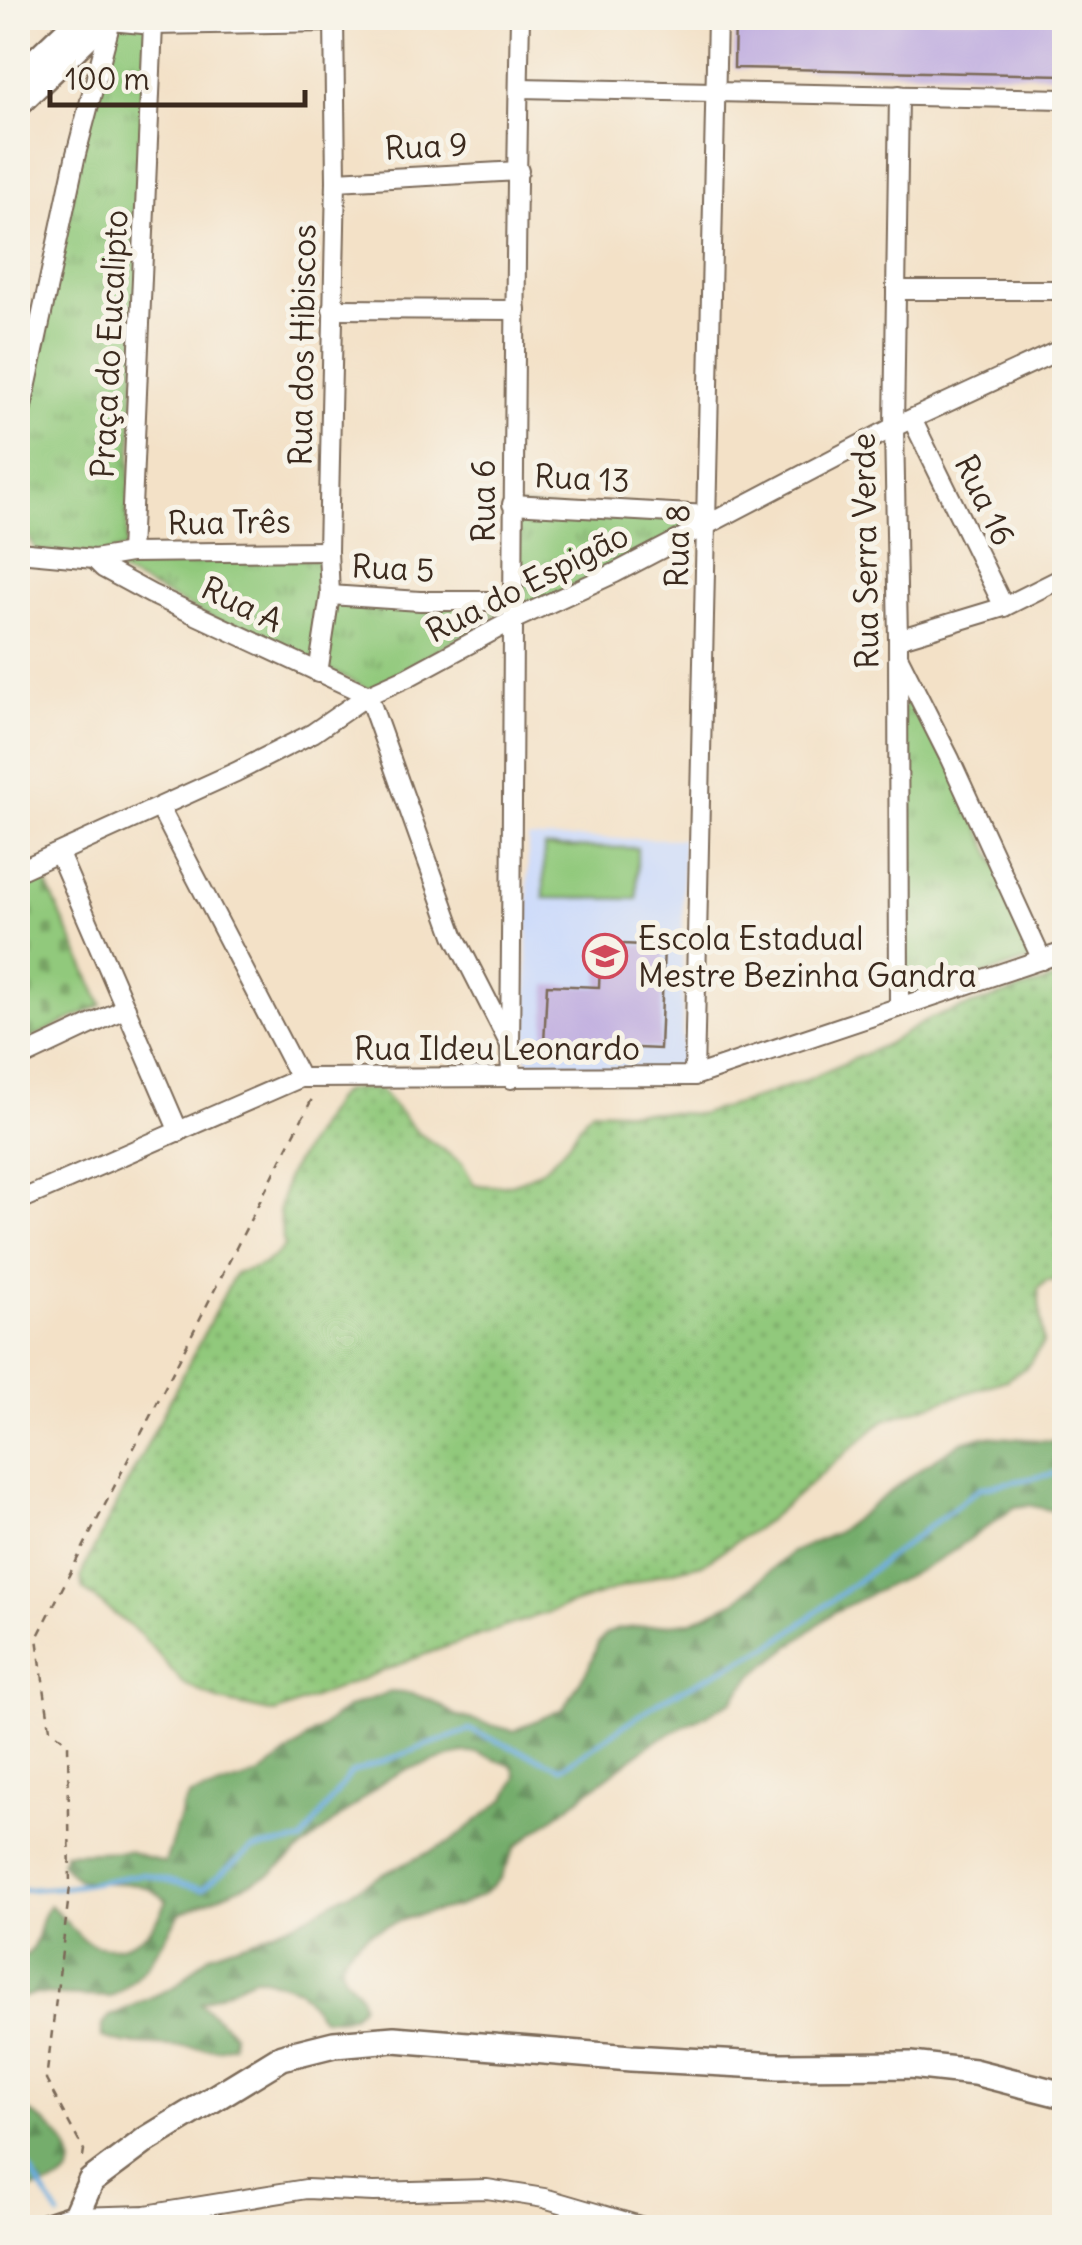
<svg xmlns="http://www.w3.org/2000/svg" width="1082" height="2245" font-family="Delius,sans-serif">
<defs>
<pattern id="grass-dots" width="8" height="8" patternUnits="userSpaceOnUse" patternTransform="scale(2.5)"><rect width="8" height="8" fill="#91c97c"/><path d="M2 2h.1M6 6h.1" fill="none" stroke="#78a365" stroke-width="1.8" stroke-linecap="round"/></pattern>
<pattern id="forest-firs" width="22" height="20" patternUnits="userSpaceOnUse" patternTransform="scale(2.5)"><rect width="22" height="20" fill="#74ad6c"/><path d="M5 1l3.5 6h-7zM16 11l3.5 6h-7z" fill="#608d58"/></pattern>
<pattern id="cemetery-stones" width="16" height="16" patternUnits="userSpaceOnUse" patternTransform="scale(2.5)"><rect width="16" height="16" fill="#91c97c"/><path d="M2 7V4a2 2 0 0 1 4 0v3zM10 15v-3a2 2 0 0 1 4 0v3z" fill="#78a365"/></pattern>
<pattern id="park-tufts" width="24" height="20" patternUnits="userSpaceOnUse" patternTransform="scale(2.5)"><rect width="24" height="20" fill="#91c97c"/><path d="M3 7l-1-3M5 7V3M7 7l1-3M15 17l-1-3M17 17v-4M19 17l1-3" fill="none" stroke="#78a365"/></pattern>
</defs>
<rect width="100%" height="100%" fill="#f7f3e8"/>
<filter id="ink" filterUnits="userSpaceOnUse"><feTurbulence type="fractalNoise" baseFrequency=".01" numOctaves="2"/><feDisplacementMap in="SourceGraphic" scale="20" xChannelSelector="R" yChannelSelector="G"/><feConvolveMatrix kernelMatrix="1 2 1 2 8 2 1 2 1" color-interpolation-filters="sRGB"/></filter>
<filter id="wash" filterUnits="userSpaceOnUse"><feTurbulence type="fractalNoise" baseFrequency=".0048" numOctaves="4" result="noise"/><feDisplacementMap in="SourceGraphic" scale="40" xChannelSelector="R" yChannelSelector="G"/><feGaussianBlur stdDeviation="2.25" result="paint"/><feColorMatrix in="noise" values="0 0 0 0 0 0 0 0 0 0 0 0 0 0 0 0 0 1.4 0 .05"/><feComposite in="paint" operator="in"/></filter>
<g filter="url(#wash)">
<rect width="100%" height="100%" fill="#f3e1c7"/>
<path fill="#cddbfa" d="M528,838l155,1 -1,234 -155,-1z"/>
<path fill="url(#grass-dots)" stroke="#667a4d" stroke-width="2.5" d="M1064,976v304l-18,1 -8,8 5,54 -15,23 -22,14 -122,40 -117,101 -65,43 -41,10 -230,78 -156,61 -55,-12 -36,-17 -43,-49 -58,-46 -2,-12 4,-11 150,-293c20,-4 37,-10 49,-27l-5,-36 8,-34 48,-77 9,-8 10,-2h25l38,43 45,31 12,21c39,9 72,-12 95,-42 8,-11 13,-23 23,-32l109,4 50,-14 54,-19 80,-36 46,-27z"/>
<g fill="url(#forest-firs)" stroke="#586c45" stroke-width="2.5">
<path d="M983,1436l81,6v71l-36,-8 -13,2 -75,53 -106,52 -82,64 -20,25 -80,42 -137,104 -14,31 -19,17 -23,11 -49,11 -37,14 -20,14 -8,10 -4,11 4,11 15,17 2,10c-10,16 -23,16 -40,14l-23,-29 -35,-11h-11l-53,25 33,30 -1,12 -14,4 -94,-6 -22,-6v-12l8,-9 66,-30 34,-32 48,-16 44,-19 87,-48 60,-28 57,-45 11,-21 -4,-11 -36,-13h-14l-57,17 -22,11 -113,93 -91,39 -31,51 -27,26 -12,7 -77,-3 -15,5v-45l9,1c15,-14 9,-36 23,-50 9,8 28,31 34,35 35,20 74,-5 82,-40 -26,-25 -57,-13 -88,-20l-17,-17 4,-10 63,-2 37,12 18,-56 7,-11 70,-21 86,-67 44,-16 23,2 20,7 22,14 58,16 50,-22 26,-42 9,-24 8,-9 12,-5 72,-7 46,-21 56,-49 44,-19 87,-66 39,-25z"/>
<path d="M18,2104c14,10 34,21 44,36 28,40 -11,49 -42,49l-2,-4z"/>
</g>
<path fill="url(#cemetery-stones)" stroke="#667a4d" stroke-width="2.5" d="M44,878l58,127 -84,39v-155z"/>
<g fill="url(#park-tufts)" stroke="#667a4d" stroke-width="2.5">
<path d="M111,21l42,4 -27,523 -27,8 -63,-5 -18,-36v-57l21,-118z"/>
<path d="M514,506l193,14 -191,95z"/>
<path d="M326,558l-11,111 -218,-108z"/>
<path d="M333,599l85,2 83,12 -131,77 -50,-25z"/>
<path d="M901,679l47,78 90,201 -138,43z"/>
</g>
<path fill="#91c97c" stroke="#667a4d" stroke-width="2.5" d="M544,847l93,1v51l-93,-1z"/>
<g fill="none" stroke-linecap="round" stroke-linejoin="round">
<g stroke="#69abdd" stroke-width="5">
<path d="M18,1890l52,-3 72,-13 60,15 50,-40 50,-8 49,-68 119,-43 92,38 99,-68 116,-58 203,-154 84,-16"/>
<path d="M18,2151l41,65"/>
</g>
</g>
<g id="blocks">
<g fill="#c2b1e0">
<path d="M735,18h329v57l-330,-7z"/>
<path d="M601,943l63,3 -4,103 -116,-5 3,-59 52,2z"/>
</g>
</g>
</g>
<g filter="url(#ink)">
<use href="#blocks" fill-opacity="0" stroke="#7b6a59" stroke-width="2.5"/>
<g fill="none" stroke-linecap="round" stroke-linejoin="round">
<defs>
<g id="street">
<path d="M105,18l6,3 42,4 181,-3"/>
<path d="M519,88l545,11"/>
<path d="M336,181l183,-10"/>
<path d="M896,290h168"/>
<path d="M332,309l184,1"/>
<path d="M912,419l92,188"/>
<path d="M18,426l58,-272 35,-133"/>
<path d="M512,504l196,11"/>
<path d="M18,552l76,7 36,-6 198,-2"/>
<path d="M130,553l23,-528"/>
<path d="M94,559l9,9 48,26 217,101 86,240 56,110 1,34"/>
<path d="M330,595l90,6h93"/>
<path d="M898,639l106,-32 60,-30"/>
<path d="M899,658l51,101 92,201"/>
<path d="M318,673l12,-78 -2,-44 8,-370 -2,-163"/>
<path d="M160,808l140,270"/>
<path d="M59,854l120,278"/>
<path d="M18,871l218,-99 77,-39 55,-38 40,-18 107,-58 100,-46 279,-146 170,-79"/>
<path d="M899,1006l-1,-367 -4,-212 5,-332"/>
<path d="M510,1045c4,-343 2,-685 10,-1027"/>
<path d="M18,1059l108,-51"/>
<path d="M694,1076l23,-1058"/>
<path d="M18,1201l282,-123 394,-2 370,-124"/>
<path d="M75,2217l71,-2 160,-26 68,3 113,-3 57,9 103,30"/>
</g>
<g id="secondary">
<path d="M18,78l63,-60"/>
<path d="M18,103l88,-85"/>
<path d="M42,2228l33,-11 16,-36 55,-41 136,-83 52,-13 60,-5 237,19 147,8 133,-1 63,7 90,23"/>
</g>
</defs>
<use href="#street" stroke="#7b6a59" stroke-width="22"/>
<use href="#secondary" stroke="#7b6a59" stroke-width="30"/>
<path stroke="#7b6a59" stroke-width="2.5" stroke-dasharray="8 8" stroke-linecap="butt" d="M83,2157l1,-6 -38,-71 24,-193 -2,-144 -18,-14 -13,-91 276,-541"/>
<use href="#street" stroke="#fff" stroke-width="18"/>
<use href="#secondary" stroke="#fff" stroke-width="25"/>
</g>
</g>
<defs>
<symbol id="school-ring" viewBox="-11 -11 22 22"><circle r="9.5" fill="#f7f3e8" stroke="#d1495b" stroke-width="1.5"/><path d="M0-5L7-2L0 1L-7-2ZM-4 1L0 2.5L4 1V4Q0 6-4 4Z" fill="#d1495b"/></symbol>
</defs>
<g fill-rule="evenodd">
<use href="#school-ring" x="580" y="931" width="50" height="50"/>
</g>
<g text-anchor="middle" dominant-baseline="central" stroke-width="10" stroke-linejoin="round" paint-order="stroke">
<g font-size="32" fill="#3b2a1e" stroke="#f7f3e8">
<text transform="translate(426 146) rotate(-3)">Rua 9</text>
<text transform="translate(109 344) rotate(-87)">Praça do Eucalipto</text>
<text transform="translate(302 345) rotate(-89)">Rua dos Hibiscos</text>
<text transform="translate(582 478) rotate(3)">Rua 13</text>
<text transform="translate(985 500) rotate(64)">Rua 16</text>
<text transform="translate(483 501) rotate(-90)">Rua 6</text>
<text transform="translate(229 522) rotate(-1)">Rua Três</text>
<text transform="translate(677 546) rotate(-89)">Rua 8</text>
<text transform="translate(865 551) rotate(-91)">Rua Serra Verde</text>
<text transform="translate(393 568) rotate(3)">Rua 5</text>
<text transform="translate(527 583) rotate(-27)">Rua do Espigão</text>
<text transform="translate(242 604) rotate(26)">Rua A</text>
<text x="497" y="1048">Rua Ildeu Leonardo</text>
</g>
<g font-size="32" fill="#3b2a1e" stroke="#f7f3e8" text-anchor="start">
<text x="638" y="938">Escola Estadual<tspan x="638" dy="37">Mestre Bezinha Gandra</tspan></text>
</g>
</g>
<rect width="1082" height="2245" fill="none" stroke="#f7f3e8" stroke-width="60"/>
<path d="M50 90v15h255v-15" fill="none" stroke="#3b2a1e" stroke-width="5"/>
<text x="65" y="90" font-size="30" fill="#3b2a1e" stroke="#f7f3e8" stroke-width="8" paint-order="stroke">100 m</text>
</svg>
